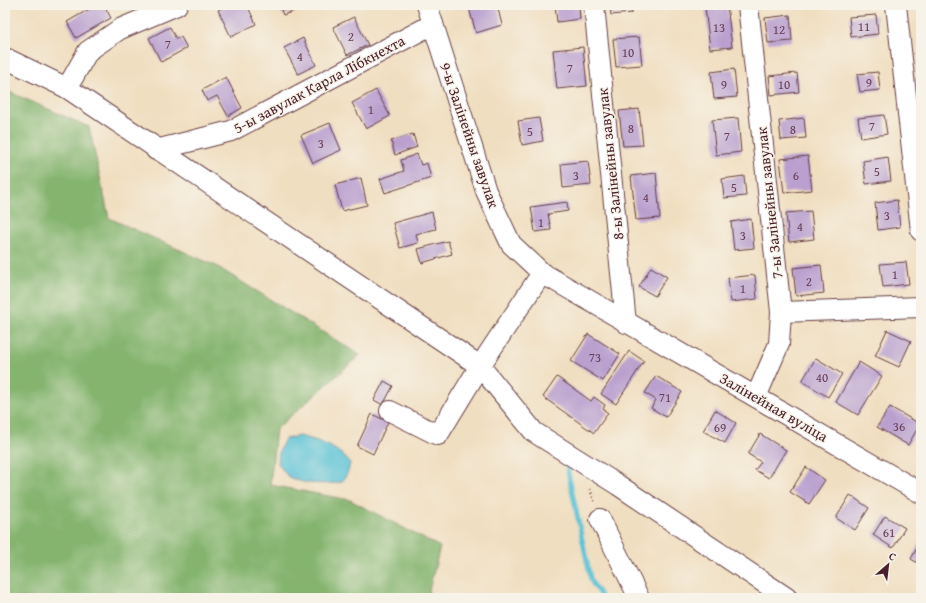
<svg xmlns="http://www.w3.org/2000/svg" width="926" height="603" font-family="'Gentium Book Plus',serif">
<rect width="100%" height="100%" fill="#f7f3e8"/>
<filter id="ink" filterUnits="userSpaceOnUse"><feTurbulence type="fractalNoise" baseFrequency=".025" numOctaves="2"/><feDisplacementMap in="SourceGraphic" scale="8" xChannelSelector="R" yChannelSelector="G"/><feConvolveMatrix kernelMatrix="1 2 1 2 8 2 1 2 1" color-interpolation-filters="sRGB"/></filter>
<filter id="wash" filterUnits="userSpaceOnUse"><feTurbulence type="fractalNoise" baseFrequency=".012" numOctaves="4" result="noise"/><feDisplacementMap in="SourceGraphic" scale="16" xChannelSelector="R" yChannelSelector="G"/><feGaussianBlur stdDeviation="0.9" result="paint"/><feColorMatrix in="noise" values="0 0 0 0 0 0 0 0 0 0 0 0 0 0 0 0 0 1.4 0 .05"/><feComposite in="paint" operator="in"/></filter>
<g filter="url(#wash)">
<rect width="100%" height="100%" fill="#f0dec0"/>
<path fill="#84b46e" stroke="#676a4c" d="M5,90l84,37 20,91 107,48 144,89 -84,74 -6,56 80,15 90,47 -13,51h-422z"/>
<path fill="#5bc3d7" stroke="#527181" d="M299,436c21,5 37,10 51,27l-2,9 -6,10c-14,3 -42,3 -54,-6 -4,-3 -7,-9 -10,-13l1,-12 6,-12z"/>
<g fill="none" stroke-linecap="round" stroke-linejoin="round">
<path stroke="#5bc3d7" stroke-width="4.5" d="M567,467l24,114 11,17"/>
</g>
<g id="blocks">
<g fill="#b9a0cf">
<path d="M96,5h8l7,13 -35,20 -9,-16z"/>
<path d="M228,5h19l9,19 -25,13 -13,-27z"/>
<path d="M279,5h32l-28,10z"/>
<path d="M478,5h19l5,20 -26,8 -7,-25z"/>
<path d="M555,5h24l1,14 -23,3z"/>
<path d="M610,5h21l1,8 -21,2z"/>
<path d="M727,5l5,42 -22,2 -5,-42z"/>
<path d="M790,15l2,26 -24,2 -3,-25z"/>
<path d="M876,15l2,19 -27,3 -2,-20z"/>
<path d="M354,17l14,28 -21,10 -14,-28z"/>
<path d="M170,27l6,12 5,-2 6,11 -26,14 -12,-24z"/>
<path d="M639,37l3,28 -26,2 -3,-28z"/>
<path d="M303,38l13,27 -18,9 -14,-26z"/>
<path d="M583,47l4,39 -30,3 -4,-39z"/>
<path d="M734,69l3,28 -23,2 -3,-27z"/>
<path d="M878,72l2,18 -20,2 -3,-18z"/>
<path d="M797,73l2,19 -28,3 -2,-19z"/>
<path d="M226,77l16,31 -14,8 -11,-20 -10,5 -5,-11z"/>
<path d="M376,90l14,26 -24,13 -14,-26z"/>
<path d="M639,109l4,36 -20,1 -4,-35z"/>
<path d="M884,115l3,19 -26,4 -3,-20z"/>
<path d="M539,118l4,23 -21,4 -4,-24z"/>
<path d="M738,118l3,34 -25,3 -4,-35z"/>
<path d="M804,118l2,20 -25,2 -2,-19z"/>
<path d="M330,123l11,27 -28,13 -12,-28z"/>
<path d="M413,134l4,13 -22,8 -4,-14z"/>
<path d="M417,154l4,11 6,-2 4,15 -46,15 -5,-14 24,-8 -3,-11z"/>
<path d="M808,156l4,34 -28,3 -4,-34z"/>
<path d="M888,157l3,24 -25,3 -3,-23z"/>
<path d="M588,161l3,24 -28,3 -2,-24z"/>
<path d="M656,173l4,45 -24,2 -5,-44z"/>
<path d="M744,176l2,20 -22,2 -2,-19z"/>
<path d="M361,178l6,27 -25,6 -7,-26z"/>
<path d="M897,200l3,27 -22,3 -3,-27z"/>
<path d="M567,202l1,9 -20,3 3,16 -16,2 -4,-25z"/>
<path d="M811,211l3,28 -25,3 -3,-29z"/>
<path d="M432,212l4,17 -20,5 2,9 -18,5 -7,-25z"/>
<path d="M751,219l3,29 -20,2 -3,-28z"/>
<path d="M448,241l4,13 -30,9 -4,-14z"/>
<path d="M906,262l3,22 -26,3 -3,-23z"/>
<path d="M821,265l3,28 -28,3 -3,-28z"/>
<path d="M651,267l16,10 -12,19 -16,-9z"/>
<path d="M755,275l2,24 -26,3 -3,-24z"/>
<path d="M887,330l24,11 -12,26 -24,-11z"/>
<path d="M588,334l32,20 -17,27 -32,-20z"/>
<path d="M629,351l15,10 -28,43 -15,-10z"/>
<path d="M816,358l26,16 -14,23 -26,-16z"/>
<path d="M859,362l23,14 -24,39 -22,-13z"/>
<path d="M656,376l26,16 -16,25 -15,-9 5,-8 -11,-7z"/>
<path d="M557,377l34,24 3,-4 11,8 -2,4 5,4 -14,20 -51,-36z"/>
<path d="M384,381l9,5 -10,19 -9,-5z"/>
<path d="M890,407l30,17 -12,21 -31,-18z"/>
<path d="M715,410l21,13 -11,20 -22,-12z"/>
<path d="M372,414l16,8 -15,32 -16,-8z"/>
<path d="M760,434l26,16 -17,28 -14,-8 6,-8 -13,-8z"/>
<path d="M806,467l19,13 -16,24 -19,-12z"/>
<path d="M850,495l19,13 -14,22 -19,-12z"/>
<path d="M885,516l20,12 -12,20 -20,-13z"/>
<path d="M921,540v25l-10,-6z"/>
</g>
</g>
</g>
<g filter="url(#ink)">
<use href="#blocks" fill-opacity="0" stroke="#633c41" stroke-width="1"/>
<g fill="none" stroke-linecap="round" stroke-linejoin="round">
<defs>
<g id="minor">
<path d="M427,5l59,186 25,53 31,29 379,220"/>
<path d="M594,5l32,318"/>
<path d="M748,5l33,307 -2,32 -23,53"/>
<path d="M896,5l25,226"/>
<path d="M5,58l62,30 413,278 54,66 84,53 169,113"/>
<path d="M67,88l21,-37 32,-22 57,-24"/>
<path d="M156,150l75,-19 202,-107"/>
<path d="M781,312l140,-5"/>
<path d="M390,411l48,24 42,-69 62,-93"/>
<path d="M600,519l39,79"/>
</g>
</defs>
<use href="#minor" stroke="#633c41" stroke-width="22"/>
<path stroke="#633c41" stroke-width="2.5" stroke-dasharray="1 3" stroke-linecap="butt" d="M590,489l5,14"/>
<use href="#minor" stroke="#fff" stroke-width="20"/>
</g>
</g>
<g text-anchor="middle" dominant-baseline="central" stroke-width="3" stroke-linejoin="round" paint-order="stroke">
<g font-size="13" fill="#663f54">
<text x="864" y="26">11</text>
<text x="719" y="27">13</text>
<text x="779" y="29">12</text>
<text x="351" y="36">2</text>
<text x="168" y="44">7</text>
<text x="628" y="52">10</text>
<text x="300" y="56">4</text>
<text x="570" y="68">7</text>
<text x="869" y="82">9</text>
<text x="724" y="84">9</text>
<text x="784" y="84">10</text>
<text x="371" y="109">1</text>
<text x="872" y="126">7</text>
<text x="631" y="128">8</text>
<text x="793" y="129">8</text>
<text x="530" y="131">5</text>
<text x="727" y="136">7</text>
<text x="321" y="143">3</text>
<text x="877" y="171">5</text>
<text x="576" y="175">3</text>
<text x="796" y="175">6</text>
<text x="734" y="187">5</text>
<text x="646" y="197">4</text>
<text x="887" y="215">3</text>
<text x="541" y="222">1</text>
<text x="800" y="226">4</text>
<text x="743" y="235">3</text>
<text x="895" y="274">1</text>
<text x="809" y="281">2</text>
<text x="743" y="288">1</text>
<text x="595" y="357">73</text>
<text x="822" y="377">40</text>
<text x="665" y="397">71</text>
<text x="899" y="426">36</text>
<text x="720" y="427">69</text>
<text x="889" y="532">61</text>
</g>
<g font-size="15" fill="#4a1f2b" stroke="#f7f3e8">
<text transform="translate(319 84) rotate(-28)">5-ы завулак Карла Лібкнехта</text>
<text transform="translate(470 135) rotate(71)">9-ы Залінейны завулак</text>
<text transform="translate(610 164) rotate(-96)">8-ы Залінейны завулак</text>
<text transform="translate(769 203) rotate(-96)">7-ы Залінейны завулак</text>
<text transform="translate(774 407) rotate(30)">Залінейная вуліца</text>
</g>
</g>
<rect width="926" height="603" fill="none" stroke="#f7f3e8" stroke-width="20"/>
<g transform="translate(888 565) rotate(28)" stroke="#f7f3e8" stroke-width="3" paint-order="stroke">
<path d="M0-3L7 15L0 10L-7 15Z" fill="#4a1f2b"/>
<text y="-6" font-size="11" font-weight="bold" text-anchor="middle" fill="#4a1f2b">С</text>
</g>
</svg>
